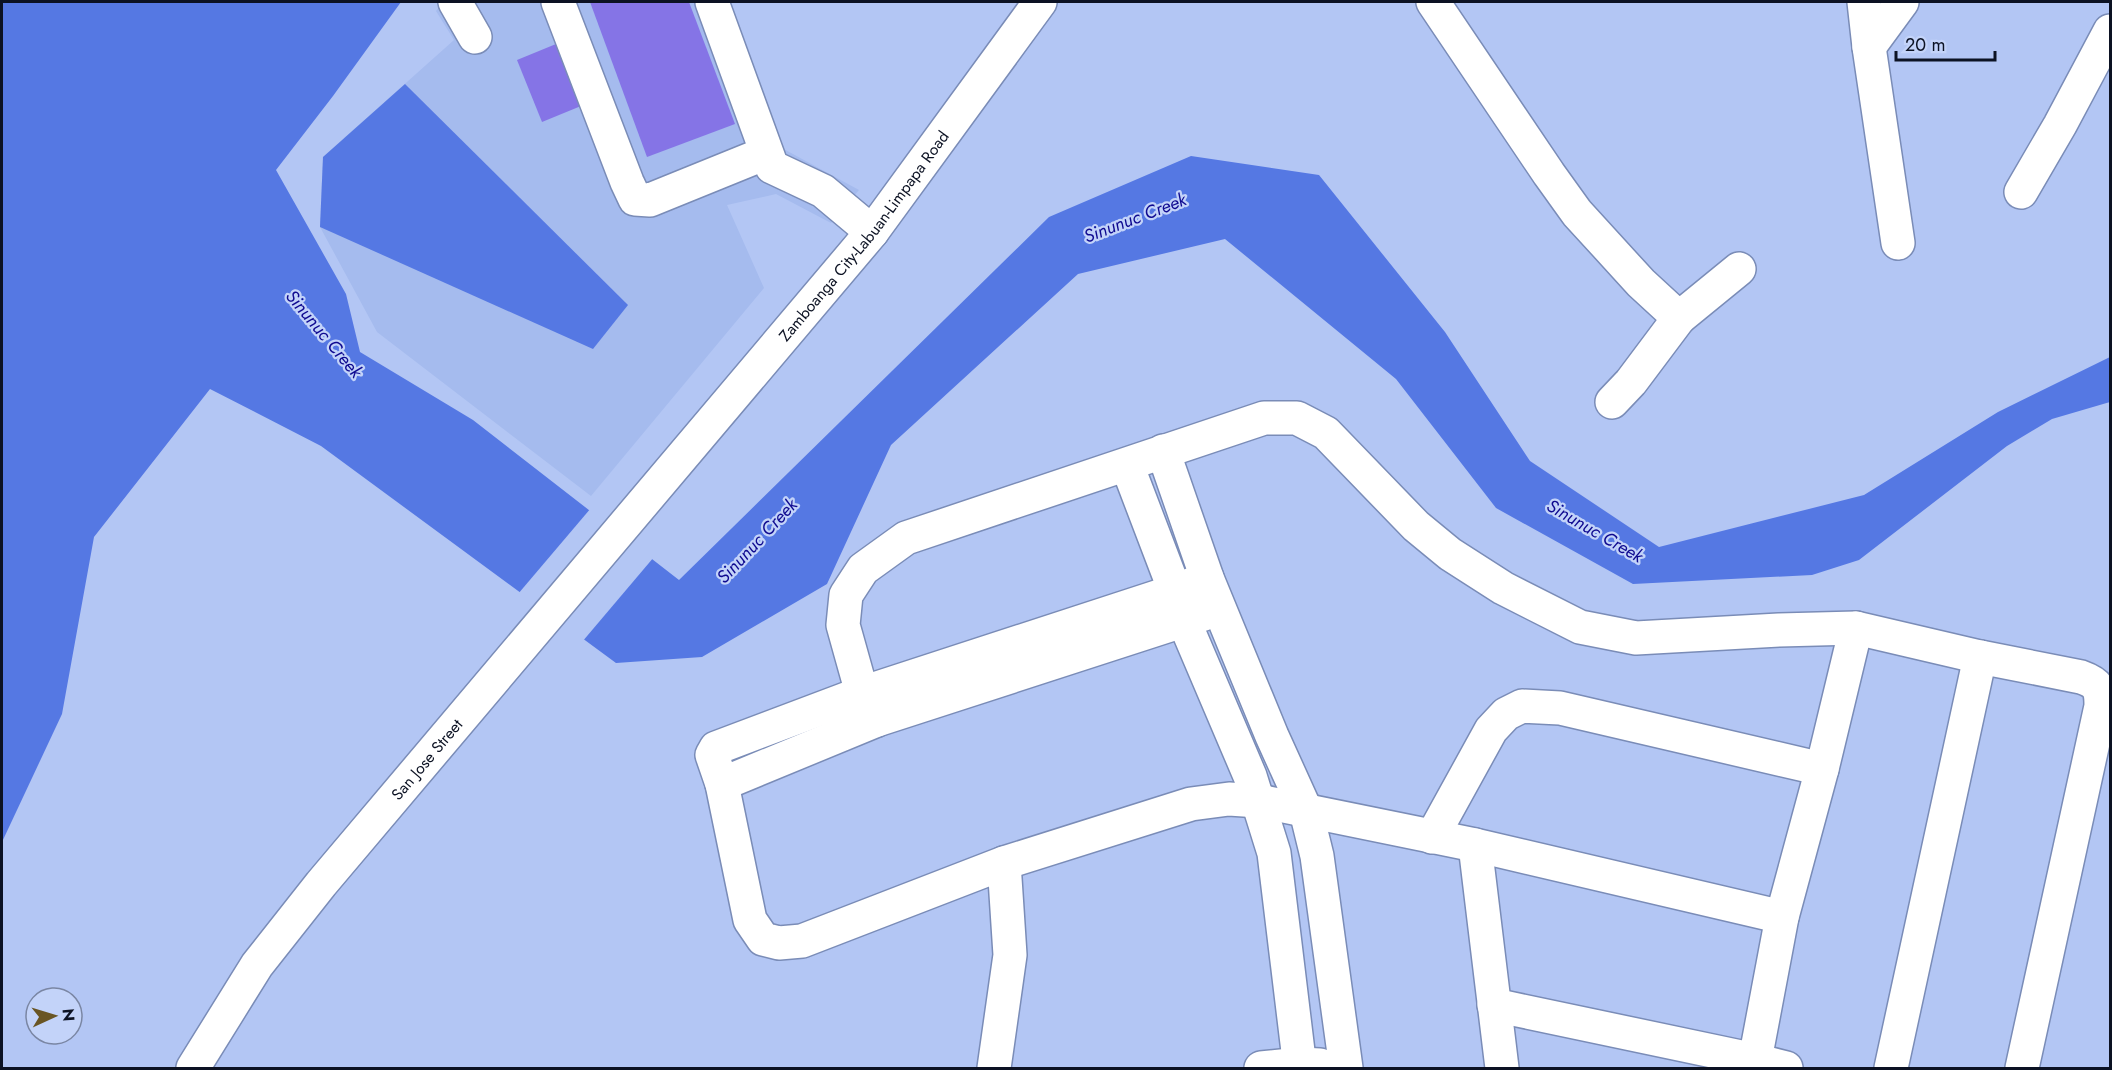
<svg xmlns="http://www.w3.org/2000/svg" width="2112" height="1070" font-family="Jost,sans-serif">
<rect width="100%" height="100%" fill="#b3c6f4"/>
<path fill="#a5bbee" d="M443,2h281l56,145 79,43 -28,33 -55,-29 -49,11 37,83 -173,208 -214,-164 -57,-105 3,-70 131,-117 -18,-29z"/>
<g fill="#5578e3">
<path d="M2,2h399l-68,94 -57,74 70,124 14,58 113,68 206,160 370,-363 142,-61 128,19 126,157 85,129 129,86 205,-52 134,-83 112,-55v45l-58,17 -45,27 -148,114 -47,15 -179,9 -137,-76 -100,-129 -171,-140 -147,35 -187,171 -64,139 -125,73 -86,6 -295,-217 -111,-57 -116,148 -32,177 -60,128z"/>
<path d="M405,84l223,221 -35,44 -273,-122 3,-70z"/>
</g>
<path fill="#b3c6f4" d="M591,508l63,49 -72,85 -64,-48z"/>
<g fill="#8574e6">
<path d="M590,2h99l46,122 -88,33z"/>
<path d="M556,44l25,62 -39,16 -25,-62z"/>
</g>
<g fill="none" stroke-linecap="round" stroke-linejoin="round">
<defs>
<g id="minor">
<path d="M455,2l20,35"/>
<path d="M558,2l69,180 8,17 15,1 116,-47"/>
<path d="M712,2l60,165 51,24 49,41"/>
<path d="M1433,2l116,172 28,39 64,70 38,35 60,-49"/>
<path d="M1864,2l5,45 29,196"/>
<path d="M1869,47l33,-45"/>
<path d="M2021,192l39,-67 50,-94"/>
<path d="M1612,402l19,-20 48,-64"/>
<path d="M1163,451l44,127 65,158 34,75 11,45 29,212"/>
<path d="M1127,465l48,126 9,30 66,155 24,77 26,215"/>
<path d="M1207,578l-32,13 -313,102 -146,55 -4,7 10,29 28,136 13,19 16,4 23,-2 202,-78 187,-59 38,-5 30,2 216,44 307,72"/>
<path d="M877,720l-15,-27 -19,-68 3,-30 17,-26 43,-31 358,-120h33l29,15 90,93 34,28 53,34 77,39 56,11 143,-8 77,-2 124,29 101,20c17,6 20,11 20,29l-79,362"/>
<path d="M722,784l155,-64 327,-106"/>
<path d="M1432,837l59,-107 15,-16 16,-8 38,2 262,61"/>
<path d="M1475,845l27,223"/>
<path d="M1494,1005l261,55 31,8"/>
<path d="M1755,1060l27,-143 40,-148 34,-141"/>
<path d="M994,1068l16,-113 -6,-92"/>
<path d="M1261,1068l39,-4 20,1"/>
<path d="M1891,1068l89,-411"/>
</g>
<g id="major">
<path id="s1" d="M193,1068l64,-103 64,-81 551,-652 168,-230"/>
</g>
</defs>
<use href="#minor" stroke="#7a8cb7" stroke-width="36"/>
<use href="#major" stroke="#7a8cb7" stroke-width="36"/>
<use href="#minor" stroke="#fff" stroke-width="33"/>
<use href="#major" stroke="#fff" stroke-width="33"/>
</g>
<g text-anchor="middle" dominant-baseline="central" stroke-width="4.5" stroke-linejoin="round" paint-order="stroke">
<g font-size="16" fill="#0c1223" stroke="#c3d3f9">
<text stroke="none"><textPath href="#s1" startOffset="1070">Zamboanga City-Labuan-Limpapa Road</textPath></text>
<text stroke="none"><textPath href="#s1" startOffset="388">San Jose Street</textPath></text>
</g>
<g font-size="18" font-style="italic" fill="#0f0a90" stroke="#c3d3f9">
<text transform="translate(1135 218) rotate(-21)">Sinunuc Creek</text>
<text transform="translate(324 334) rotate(50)">Sinunuc Creek</text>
<text transform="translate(1595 531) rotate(30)">Sinunuc Creek</text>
<text transform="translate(757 541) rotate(-47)">Sinunuc Creek</text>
</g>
</g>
<rect width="2112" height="1070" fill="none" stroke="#0c1223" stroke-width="6"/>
<g transform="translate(54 1016) rotate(86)"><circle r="28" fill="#c3d3f9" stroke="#7a86a3" stroke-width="1.5"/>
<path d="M0-4.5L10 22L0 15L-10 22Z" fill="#695524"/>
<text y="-9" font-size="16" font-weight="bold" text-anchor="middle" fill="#0c1223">N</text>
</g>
<path d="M1896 51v9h99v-9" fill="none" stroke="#0c1223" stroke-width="3"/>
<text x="1905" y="51" font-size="18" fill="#0c1223" stroke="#c3d3f9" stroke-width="4.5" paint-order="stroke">20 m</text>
</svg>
